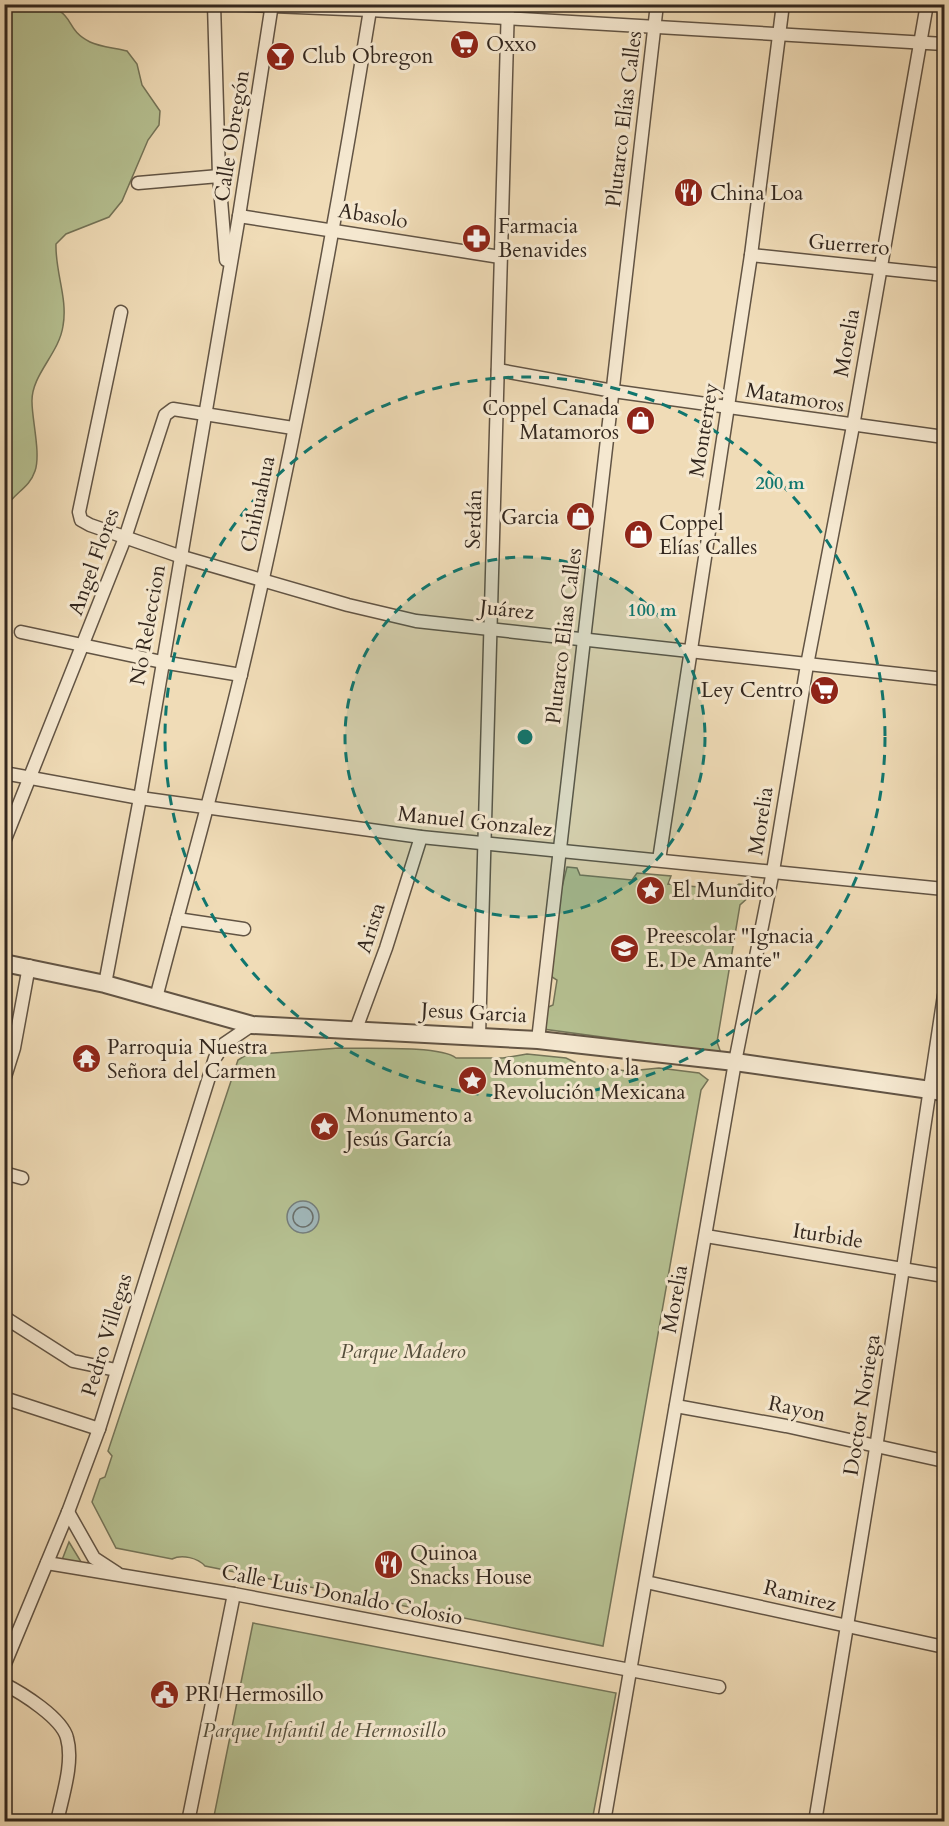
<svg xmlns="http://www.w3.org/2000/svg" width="949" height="1826" font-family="Cardo,serif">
<rect width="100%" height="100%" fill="#f0dcb7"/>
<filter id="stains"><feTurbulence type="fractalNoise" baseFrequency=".00333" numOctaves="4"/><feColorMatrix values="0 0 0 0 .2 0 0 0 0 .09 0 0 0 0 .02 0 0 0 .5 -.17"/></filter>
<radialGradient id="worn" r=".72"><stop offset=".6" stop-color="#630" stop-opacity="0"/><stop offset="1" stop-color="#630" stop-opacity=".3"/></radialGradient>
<g fill="#b6c192" stroke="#747458" stroke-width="1.5">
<path d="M33,4c47,5 27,23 57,38 10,5 26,6 37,9l10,13 5,21 18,26 -1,14 -11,15 -26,61 -13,16 -43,17 -10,10c-1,28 12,54 7,82 -4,28 -32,49 -31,76 0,18 9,52 3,69 -6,18 -21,21 -30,38v-503z"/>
<path d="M567,867l10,1 3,7 52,5 5,-7 34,3 -3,8 62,6 9,-6 16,2 -3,8 -12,11 -23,137 4,11 -178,-24 3,-21 7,-3 4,-25 -8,-5 11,-80z"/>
<path d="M339,1048c23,1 101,-3 117,10h47l24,-4 39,4 19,9 44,4 30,-3 40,5 9,7 -7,10 -98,556 -398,-80c-7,-8 -23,-12 -33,-7l-56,-11 -24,-46 8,-23 5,-2 7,-21 -4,-5 15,-45 115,-346 8,-5z"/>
<path d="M69,1542l14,23 -21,-5z"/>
<path d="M253,1623l363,70 -24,128h-379z"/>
</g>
<circle fill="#a1b8bb" stroke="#757e7c" stroke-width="1.5" cx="303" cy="1217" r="16"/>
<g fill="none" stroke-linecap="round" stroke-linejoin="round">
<circle stroke="#6a706c" stroke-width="1.5" cx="303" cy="1217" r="10"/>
<defs>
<g id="minor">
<path d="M121,4h76"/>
<path d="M214,4l5,172 7,84"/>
<path d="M224,4l146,6 574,34"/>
<path d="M138,183l81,-7"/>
<path d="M239,216l261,41"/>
<path d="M751,255l193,20"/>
<path d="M121,312l-42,200 2,8 9,5 89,31 169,49 68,16 528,58"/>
<path d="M498,370l115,21 331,46"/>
<path d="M21,632l141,30 79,13"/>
<path d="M4,773l136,25 281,39 523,52"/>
<path d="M4,842l121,-304 40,-123 8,-6 120,19"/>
<path d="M659,860l92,-605 32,-251"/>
<path d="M177,919l67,10"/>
<path d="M105,984l35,-186 99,-582 33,-212"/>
<path d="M156,998c28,-108 59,-215 85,-324 52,-219 93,-441 129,-664"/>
<path d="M356,1029l30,-81 35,-111"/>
<path d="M479,1036l29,-1032"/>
<path d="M538,1040l119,-1036"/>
<path d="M4,1080l10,-32 15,-82"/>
<path d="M4,1173l18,5"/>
<path d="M706,1236l238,40"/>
<path d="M4,1317l69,44 43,9"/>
<path d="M4,1398l95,31"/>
<path d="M676,1406l110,20 158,35"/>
<path d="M68,1512l26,46 23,15"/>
<path d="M47,1563l187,31 485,93"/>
<path d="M646,1582l298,65"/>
<path d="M4,1666l64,-154 31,-83 116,-371 9,-14 28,-19"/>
<path d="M4,1684c18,9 58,34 63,54 7,25 -5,59 -10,84"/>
<path d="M188,1822l46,-228"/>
<path d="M604,1822l131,-760 38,-191 34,-206 46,-239 74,-422"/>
<path d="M815,1822l61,-374 68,-453"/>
</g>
<path id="tertiary" d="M4,963l101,21 147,41 286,15 197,22 209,30"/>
</defs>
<use href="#minor" stroke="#625444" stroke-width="15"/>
<use href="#tertiary" stroke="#625444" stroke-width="20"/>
<use href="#minor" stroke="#f5e8d0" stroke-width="12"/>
<use href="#tertiary" stroke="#f5e8d0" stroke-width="16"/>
</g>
<circle cx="525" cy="737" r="180" fill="#0f766e" fill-opacity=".12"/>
<g fill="none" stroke="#0f766e" stroke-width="3" stroke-dasharray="10 8">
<circle cx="525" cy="737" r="180"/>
<circle cx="525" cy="737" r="360"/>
</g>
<defs>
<symbol id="supermarket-disc" viewBox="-11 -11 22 22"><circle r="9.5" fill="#8f2418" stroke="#f5e8d0"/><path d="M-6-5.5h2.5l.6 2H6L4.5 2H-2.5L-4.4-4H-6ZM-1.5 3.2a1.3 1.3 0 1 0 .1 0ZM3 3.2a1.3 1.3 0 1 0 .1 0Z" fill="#fff"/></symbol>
<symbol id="bar-disc" viewBox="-11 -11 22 22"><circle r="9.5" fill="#8f2418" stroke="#f5e8d0"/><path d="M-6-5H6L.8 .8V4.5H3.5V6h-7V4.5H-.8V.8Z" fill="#fff"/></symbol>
<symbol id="restaurant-disc" viewBox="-11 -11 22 22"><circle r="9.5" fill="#8f2418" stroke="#f5e8d0"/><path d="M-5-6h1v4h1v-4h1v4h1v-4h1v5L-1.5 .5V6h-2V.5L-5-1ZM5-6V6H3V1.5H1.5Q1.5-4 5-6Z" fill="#fff"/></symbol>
<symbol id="pharmacy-disc" viewBox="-11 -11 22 22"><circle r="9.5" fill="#8f2418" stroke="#f5e8d0"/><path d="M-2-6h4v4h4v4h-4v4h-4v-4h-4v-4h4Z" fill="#fff"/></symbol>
<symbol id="shop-disc" viewBox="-11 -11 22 22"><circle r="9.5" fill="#8f2418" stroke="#f5e8d0"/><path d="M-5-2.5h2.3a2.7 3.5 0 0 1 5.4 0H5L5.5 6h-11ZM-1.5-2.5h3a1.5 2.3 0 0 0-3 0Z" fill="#fff"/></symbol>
<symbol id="sight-disc" viewBox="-11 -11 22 22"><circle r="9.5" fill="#8f2418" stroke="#f5e8d0"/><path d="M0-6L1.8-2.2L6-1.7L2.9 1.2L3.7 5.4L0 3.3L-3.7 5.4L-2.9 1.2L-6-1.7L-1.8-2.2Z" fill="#fff"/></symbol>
<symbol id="school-disc" viewBox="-11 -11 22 22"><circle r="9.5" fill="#8f2418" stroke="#f5e8d0"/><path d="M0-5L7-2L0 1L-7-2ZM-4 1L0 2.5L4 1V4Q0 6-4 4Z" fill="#fff"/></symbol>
<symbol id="temple-disc" viewBox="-11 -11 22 22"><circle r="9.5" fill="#8f2418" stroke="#f5e8d0"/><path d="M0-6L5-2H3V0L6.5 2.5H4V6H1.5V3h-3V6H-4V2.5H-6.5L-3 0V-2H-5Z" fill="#fff"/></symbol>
<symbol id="civic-disc" viewBox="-11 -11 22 22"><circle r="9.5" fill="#8f2418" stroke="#f5e8d0"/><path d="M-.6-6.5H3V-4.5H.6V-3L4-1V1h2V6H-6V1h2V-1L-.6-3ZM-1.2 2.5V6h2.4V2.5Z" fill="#fff"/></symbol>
</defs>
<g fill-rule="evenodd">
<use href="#supermarket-disc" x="448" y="28" width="33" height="33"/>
<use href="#bar-disc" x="264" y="40" width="33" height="33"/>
<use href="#restaurant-disc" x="672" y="176" width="33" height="33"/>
<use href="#pharmacy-disc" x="460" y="222" width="33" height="33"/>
<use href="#shop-disc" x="624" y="404" width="33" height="33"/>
<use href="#shop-disc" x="564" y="500" width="33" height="33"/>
<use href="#shop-disc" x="622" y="518" width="33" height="33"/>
<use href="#supermarket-disc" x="808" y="674" width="33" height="33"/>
<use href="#sight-disc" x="634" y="874" width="33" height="33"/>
<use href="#school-disc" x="608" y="932" width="33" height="33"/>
<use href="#temple-disc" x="70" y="1042" width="33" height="33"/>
<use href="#sight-disc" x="456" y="1064" width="33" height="33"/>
<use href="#sight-disc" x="308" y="1110" width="33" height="33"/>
<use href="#restaurant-disc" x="372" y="1548" width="33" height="33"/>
<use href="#civic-disc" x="148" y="1678" width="33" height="33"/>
</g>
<g text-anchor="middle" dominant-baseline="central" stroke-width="6" stroke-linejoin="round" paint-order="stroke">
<g font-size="21" fill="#33271e" stroke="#f5e8d0" text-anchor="start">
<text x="486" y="44">Oxxo</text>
<text x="302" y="56">Club Obregon</text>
<text x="710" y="193">China Loa</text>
<text x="498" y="226">Farmacia<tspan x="498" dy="24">Benavides</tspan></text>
<text x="619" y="408" text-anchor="end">Coppel Canada<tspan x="619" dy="24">Matamoros</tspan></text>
<text x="559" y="517" text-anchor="end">Garcia</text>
<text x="659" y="523">Coppel<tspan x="659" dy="24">Elías Calles</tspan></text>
<text x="803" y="690" text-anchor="end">Ley Centro</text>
<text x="672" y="890">El Mundito</text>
<text x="646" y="936">Preescolar "Ignacia<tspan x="646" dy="24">E. De Amante"</tspan></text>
<text x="107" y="1047">Parroquia Nuestra<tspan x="107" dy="24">Señora del Carmen</tspan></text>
<text x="493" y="1068">Monumento a la<tspan x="493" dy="24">Revolución Mexicana</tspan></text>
<text x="346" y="1115">Monumento a<tspan x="346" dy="24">Jesús García</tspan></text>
<text x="410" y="1553">Quinoa<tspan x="410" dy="24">Snacks House</tspan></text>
<text x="185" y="1694">PRI Hermosillo</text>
</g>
<g font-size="21" fill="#33271e" stroke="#f5e8d0">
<text transform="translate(624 119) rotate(-83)">Plutarco Elías Calles</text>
<text transform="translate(232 136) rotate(-81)">Calle Obregón</text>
<text transform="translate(373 216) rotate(9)">Abasolo</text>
<text transform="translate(849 245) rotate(5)">Guerrero</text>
<text transform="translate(847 343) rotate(-80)">Morelia</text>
<text transform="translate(795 398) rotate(9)">Matamoros</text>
<text transform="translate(704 430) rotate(-81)">Monterrey</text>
<text transform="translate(258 504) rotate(-78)">Chihuahua</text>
<text transform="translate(474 519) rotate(-88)">Serdán</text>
<text transform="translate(94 562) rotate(-70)">Angel Flores</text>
<text transform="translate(507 610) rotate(6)">Juárez</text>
<text transform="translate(148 625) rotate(-80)">No Releccion</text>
<text transform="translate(564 636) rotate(-83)">Plutarco Elias Calles</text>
<text transform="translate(761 821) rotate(-81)">Morelia</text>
<text transform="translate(475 822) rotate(6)">Manuel Gonzalez</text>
<text transform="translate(371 928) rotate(-72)">Arista</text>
<text transform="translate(474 1013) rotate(3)">Jesus Garcia</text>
<text transform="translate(828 1236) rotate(9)">Iturbide</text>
<text transform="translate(675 1299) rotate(-80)">Morelia</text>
<text transform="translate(107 1335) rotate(-73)">Pedro Villegas</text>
<text transform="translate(862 1405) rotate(-81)">Doctor Noriega</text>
<text transform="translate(797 1409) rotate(12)">Rayon</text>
<text transform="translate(342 1595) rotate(11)">Calle Luis Donaldo Colosio</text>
<text transform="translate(800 1596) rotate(14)">Ramirez</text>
</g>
<g font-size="21" font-style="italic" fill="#544e3b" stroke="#f5e8d0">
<text x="403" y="1351">Parque Madero</text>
<text x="324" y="1730">Parque Infantil de Hermosillo</text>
</g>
</g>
<circle cx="525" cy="737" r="9" fill="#0f766e" stroke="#f5e8d0" stroke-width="3"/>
<g font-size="18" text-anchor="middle" font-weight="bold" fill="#0f766e" stroke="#f5e8d0" stroke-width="6" stroke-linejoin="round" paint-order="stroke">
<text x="780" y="489">200 m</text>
<text x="652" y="616">100 m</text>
</g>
<rect width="949" height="1826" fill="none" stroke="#f0dcb7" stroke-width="24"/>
<rect x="6" y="6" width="937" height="1814" fill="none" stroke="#33271e" stroke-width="3"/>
<rect x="12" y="12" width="925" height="1802" fill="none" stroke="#33271e" stroke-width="1.5"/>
<rect width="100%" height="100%" filter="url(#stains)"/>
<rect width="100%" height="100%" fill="url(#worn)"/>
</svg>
